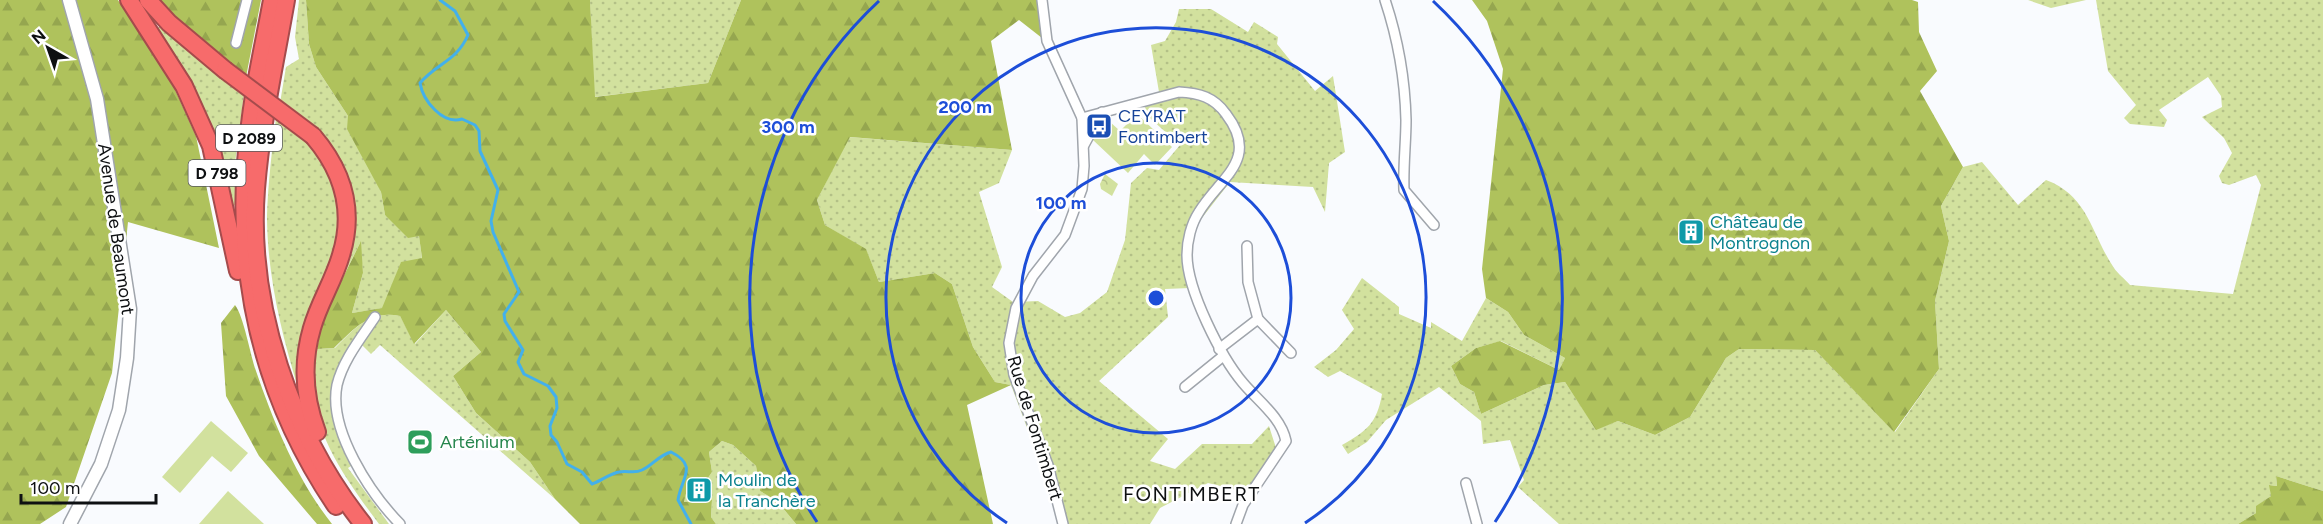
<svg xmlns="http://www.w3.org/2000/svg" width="2323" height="524" font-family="Figtree,sans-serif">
<defs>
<pattern id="grass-dots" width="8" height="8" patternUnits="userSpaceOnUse" patternTransform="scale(1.5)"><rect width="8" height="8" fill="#d2e19e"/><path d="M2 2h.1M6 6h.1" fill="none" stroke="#b3c087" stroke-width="1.8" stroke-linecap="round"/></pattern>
<pattern id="forest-firs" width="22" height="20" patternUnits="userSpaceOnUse" patternTransform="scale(1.5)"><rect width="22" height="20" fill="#afc25c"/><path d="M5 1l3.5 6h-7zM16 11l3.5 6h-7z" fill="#95a64f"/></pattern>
<pattern id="park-crowns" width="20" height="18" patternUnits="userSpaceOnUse" patternTransform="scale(1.5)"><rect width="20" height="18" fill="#d2e19e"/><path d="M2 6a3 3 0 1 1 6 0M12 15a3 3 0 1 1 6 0" fill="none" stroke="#b3c087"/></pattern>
</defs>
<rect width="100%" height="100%" fill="#f9fbfe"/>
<g fill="url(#grass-dots)">
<path d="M299,0h7l3,44 7,23 32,49 33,76 4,23 34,20 3,24 -21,4 -18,45 -31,5 11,-40 -3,-30 -23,46 15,-56 -1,-35 -71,-95 6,-36 13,-8 -4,-22z"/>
<path d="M590,0h151l-33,83 -114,14z"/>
<path d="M2028,0h58l-35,8z"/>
<path d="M2096,0h227v491l-47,-15 1,10 -7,-1 1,11 -14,10 -1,7 -18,11h-679l-41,-37 6,-7 -14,-40 -27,4 -2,-23 -42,-34 -53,33 -19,22 -19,12 -6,-9c25,-14 35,-22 40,-51l-42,-23 -12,6 -14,-10 22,-17 18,-21 -12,-19 20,-32 37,29v7l32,14v-6l31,19 24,-43 22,14 16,23 41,23 -6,12 -58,-29 -25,7 -25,18 9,18 14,8 7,22 63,-29 21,-3 31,47 22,-8 37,14 35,-18 36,-59 13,-9 76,1 80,82 44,-63 -4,-68 14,-60 -8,-35 22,-39 19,-5 36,43 28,-25c43,16 45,54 68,88 4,6 11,11 16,17l103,9 28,-109 -5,-10 -27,10 -7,-2 -3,-7 13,-23 -8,-15 -22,-21 20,-10 -1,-11 -13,-19 -49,33 8,10 -3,7 -34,-3 -6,-6 12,-13 -28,-34z"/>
<path d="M1179,9h32l37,23 6,-10 24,15 -1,7 38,47 18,-15 12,76 -16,11 -4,49 -12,-25 -83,-5 -43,55 3,51 -25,1 3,28 -69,64 69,58 -18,22 25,8 27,-25h50l17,-18 7,22 -31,44 -37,-9 -48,25 -10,16h-87l-52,-139 -16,-3 -22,-35 -21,-63 -17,-11 -56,9 -13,-32 -41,-25 -8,-25 32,-63 163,13 -13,33 -20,9 23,75 -10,20 21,15 25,-1 27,16 15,-4 27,-21 18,-52 6,-57 16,-15 12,2 21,-25 -38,-34 17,-19 -8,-47 14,-4 11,-19z"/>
<path d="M163,24l38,37 43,33 -9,69 1,42 -5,1 -76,-176z"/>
<path d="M276,118l30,21 17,17 11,25 6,30v26l-39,149 -3,2c-17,-56 -31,-114 -31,-173 1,-32 5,-65 9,-97z"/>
<path d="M446,310l35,42 -28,24 23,37 54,49 25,37 -175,-154 -9,9 -9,-9c-36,57 -39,57 -8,119l-6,4 41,56h-10c-32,-43 -65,-88 -68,-144 0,-10 4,-21 6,-31l18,-1c20,-20 35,-38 65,-32l15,28z"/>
<path d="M722,441l11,4 23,21 4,25 17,10 19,23h-80l-5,-7 1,-16 -28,1 5,-21h17l6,-9 -3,-20z"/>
</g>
<g fill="url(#forest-firs)">
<path d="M0,0h118l45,63 33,73 23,112 -91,-26 -16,151 -46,134 -26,17h-40z"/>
<path d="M157,0h104l-15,77 -54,-40z"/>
<path d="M306,0h284l5,97 113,-14 33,-83h298l3,38 -23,-18 -28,21 21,109 -162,-13 -33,63 8,25 41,24 13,33 56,-9 17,11 21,63 22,35 16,3 -44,20 26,119h-197l-19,-23 -17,-10 -4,-25 -23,-21 -11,-4 -13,11 3,20 -6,9h-17l-5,21 28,-2 -1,17 5,7h-136l-25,-25 -25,-37 -54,-49 -23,-37 28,-24 -35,-42 -32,34 -14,-28c-30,-6 -45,12 -66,32l-17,1 6,-31 38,-77 2,32 -11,40 30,-5 19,-46 21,-4 -3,-22 -11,2 -23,-23 -4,-23 -34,-63 1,-13 -32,-49 -7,-23z"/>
<path d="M1472,0h440l6,2 1,30 18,39 -17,20 43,76 -22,39 8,35 -14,60 4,68 -45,63 -79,-82 -76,-1 -13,9 -36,59 -35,18 -37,-14 -22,9 -31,-48 -21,3 -63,29 -7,-22 -14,-8 -9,-18 25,-18 24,-7 59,29 6,-12 -41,-23 -16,-23 -22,-14 -4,-29 21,-200 -16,-48z"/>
<path d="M235,305c9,12 15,49 21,66 18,52 41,109 76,153h-15l-58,-68 -33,-60 -5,-73z"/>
<path d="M2276,476l47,15v33h-85l18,-11v-7l15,-10 -2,-11 8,1z"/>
</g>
<path fill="url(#park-crowns)" d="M1105,174l13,10 -6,12 -11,-7 -1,-5z"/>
<g fill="#d2e19e">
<path d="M1137,114l35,33 -17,18 -11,-11 -16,19 -35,-33 16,-19 11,10z"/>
<path d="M211,421l37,32 -17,19 -19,-16 -32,37 -18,-16z"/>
<path d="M228,491l36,33h-65z"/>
</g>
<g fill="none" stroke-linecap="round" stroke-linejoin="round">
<path stroke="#43b0eb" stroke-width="3" d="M440,0l15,11 13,24c-12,27 -30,27 -48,48 3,18 23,42 42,36l13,6 4,6 1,20 18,39 -7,31 2,11 26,60 -15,22 1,7 18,29 -5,12 6,12 24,12 8,11 1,11 -7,18 1,9 6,7 10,22 15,8 10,12c9,-3 17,-10 27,-12 8,-2 15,2 23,-2 11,-5 17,-15 29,-18 28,14 10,26 7,48l13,24"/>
<defs>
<g id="street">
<path d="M1042,0l5,41 35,77 2,48 -2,23 -17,46 -32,41 -17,32 -7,35 5,32 34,90 15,59"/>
<path d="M1385,0c13,39 20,79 21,120 0,23 -3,46 -2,70l30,35"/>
<path d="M236,43l11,-43"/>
<path d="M1082,118l97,-26c20,1 35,5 47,22 35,46 -7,64 -27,98 -8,12 -12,29 -12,43 0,35 34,102 56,128 15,18 38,34 43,58l-43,64 -7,19"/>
<path d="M1084,145l18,-33"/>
<path d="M1247,246l1,36 10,37"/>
<path d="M375,317c-14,21 -32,43 -38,68 -9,45 33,108 63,139"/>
<path d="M1219,349l39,-30 33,34"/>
<path d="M1185,387l37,-30"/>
<path d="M1466,483l11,41"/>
</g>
<path id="secondary" d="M69,0l28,99 33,210 -3,49 -8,52 -18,54 -31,60"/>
<g id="highway">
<path d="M129,0l55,86 27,60 27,125"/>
<path d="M148,0l21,23 56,47"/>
<path d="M272,0c-7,39 -16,77 -21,116 -20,140 5,272 85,390"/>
<path d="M286,0c-11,63 -25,125 -30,189 -9,117 35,244 107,335"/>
<path d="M313,136c30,35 42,74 28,119 -7,25 -22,48 -29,73 -10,34 -8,70 5,104"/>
</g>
</defs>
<use href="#street" stroke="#a0a5ac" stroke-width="12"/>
<use href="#secondary" stroke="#a0a5ac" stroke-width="15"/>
<use href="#highway" stroke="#a54b4c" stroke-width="20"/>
<use href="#street" stroke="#fff" stroke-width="9"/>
<use href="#secondary" stroke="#fff" stroke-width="12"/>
<use href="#highway" stroke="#f76b6b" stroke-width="16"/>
<defs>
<path id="highway-bridge" d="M225,70l88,66"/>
</defs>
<use href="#highway-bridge" stroke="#a54b4c" stroke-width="20" stroke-linecap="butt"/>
<use href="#highway-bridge" stroke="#f76b6b" stroke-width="16"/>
</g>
<g fill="none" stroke="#1d4ed8" stroke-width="3">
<circle cx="1156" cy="298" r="135"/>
<path d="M1007 523A270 270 0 1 1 1305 523"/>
<path d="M817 522A406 406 0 0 1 879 1M1433 1A406 406 0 0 1 1495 522"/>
</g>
<defs>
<symbol id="bus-square" viewBox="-11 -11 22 22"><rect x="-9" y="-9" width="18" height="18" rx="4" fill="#1a4fb4" stroke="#fff"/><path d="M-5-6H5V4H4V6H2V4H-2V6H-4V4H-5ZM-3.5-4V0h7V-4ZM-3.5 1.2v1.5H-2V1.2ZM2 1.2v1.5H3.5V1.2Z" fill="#fff"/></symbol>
<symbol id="building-square" viewBox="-11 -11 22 22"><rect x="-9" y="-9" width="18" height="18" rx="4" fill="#0f9aa8" stroke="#fff"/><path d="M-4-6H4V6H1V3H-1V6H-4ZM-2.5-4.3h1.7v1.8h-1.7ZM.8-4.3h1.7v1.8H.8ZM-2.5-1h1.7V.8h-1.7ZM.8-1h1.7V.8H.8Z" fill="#fff"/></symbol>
<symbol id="stadium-square" viewBox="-11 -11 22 22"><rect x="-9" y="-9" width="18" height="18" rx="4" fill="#2e9e5b" stroke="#fff"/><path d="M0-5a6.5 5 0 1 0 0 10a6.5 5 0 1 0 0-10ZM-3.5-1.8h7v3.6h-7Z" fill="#fff"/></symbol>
</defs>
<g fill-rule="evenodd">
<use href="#bus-square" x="1084" y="111" width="30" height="30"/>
<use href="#building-square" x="1676" y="217" width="30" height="30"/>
<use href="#stadium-square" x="405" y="427" width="30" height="30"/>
<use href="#building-square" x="684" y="475" width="30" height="30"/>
</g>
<g text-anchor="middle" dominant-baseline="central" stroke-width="5" stroke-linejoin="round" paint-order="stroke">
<g fill="#fff" stroke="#565859" stroke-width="1.5">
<rect x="216" y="125" width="66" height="26" rx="4.5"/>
<rect x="188.5" y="160" width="57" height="26" rx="4.5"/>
</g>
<g font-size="16" font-weight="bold" fill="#0e1012">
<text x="249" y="138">D 2089</text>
<text x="217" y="173">D 798</text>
</g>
<g font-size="18" fill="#164399" stroke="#fff" text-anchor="start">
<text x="1118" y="116">CEYRAT<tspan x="1118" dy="21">Fontimbert</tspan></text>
</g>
<g font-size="18" fill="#0d838f" stroke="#fff" text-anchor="start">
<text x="1710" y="222">Château de<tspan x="1710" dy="21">Montrognon</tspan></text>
<text x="718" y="480">Moulin de<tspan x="718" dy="21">la Tranchère</tspan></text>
</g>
<g font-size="18" fill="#0e1012" stroke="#fff">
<text transform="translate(116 229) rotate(82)">Avenue de Beaumont</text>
<text transform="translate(1035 428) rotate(73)">Rue de Fontimbert</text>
</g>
<g font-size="18" fill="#27864d" stroke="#fff" text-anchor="start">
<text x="440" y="442">Arténium</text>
</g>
<g font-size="20" letter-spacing="1.5" fill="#0e1012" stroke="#fff">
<text x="1192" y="494">FONTIMBERT</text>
</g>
</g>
<circle cx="1156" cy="298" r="9" fill="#1d4ed8" stroke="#fff" stroke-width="3"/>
<g font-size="18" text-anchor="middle" font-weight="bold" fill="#1d4ed8" stroke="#fff" stroke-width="5" stroke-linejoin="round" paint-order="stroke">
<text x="965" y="113">200 m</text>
<text x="788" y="133">300 m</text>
<text x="1061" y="209">100 m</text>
</g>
<g transform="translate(48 48) rotate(320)" stroke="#ffffff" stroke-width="4.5" paint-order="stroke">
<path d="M0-4.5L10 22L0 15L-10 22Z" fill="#0e1012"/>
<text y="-9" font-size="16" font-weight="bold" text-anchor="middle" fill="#0e1012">N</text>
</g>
<path d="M21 494v9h135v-9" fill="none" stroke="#0e1012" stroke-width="3"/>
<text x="30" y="494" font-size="18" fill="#0e1012" stroke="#ffffff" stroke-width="4.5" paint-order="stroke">100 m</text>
</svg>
